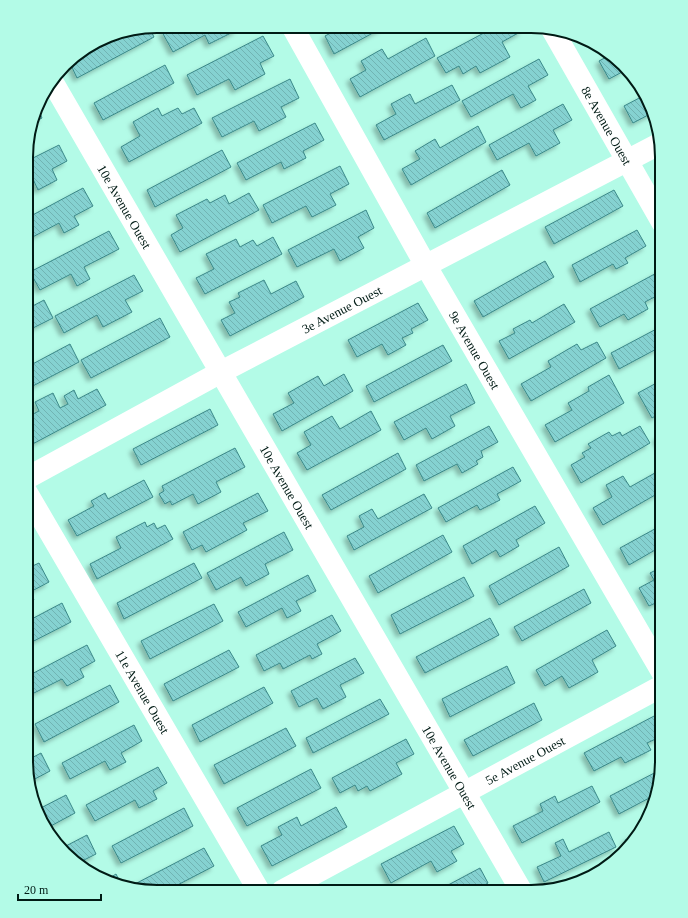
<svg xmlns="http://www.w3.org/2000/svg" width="688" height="918" font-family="Georgia,serif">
<defs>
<pattern id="building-back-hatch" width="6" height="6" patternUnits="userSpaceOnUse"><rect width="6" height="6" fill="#85d2d1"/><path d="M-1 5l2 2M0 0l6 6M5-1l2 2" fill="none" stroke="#71b4b3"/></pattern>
<filter id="shadow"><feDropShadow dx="-3.5" dy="3.5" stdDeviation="2" flood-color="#0004"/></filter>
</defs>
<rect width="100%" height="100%" fill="#b3fbe7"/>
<g fill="url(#building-back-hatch)" stroke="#3a8888" filter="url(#shadow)">
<path d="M174,26h61l2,4 -28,14 -4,-9 -32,17 -11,-20z"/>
<path d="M149,27l5,10 -77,41 -8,-17 57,-30z"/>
<path d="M342,27h42l-50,27 -9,-18z"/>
<path d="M495,27h25l2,4 -20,11 8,15 -30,16 -4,-7 -13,8 -4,-8 -13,7 -9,-15z"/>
<path d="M263,36l11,20 -14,7 5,11 -30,16 -6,-11 -32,16 -10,-20z"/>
<path d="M426,38l9,18 -75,41 -10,-18 16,-9 -5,-9 21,-12 6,10z"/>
<path d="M610,55l14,16 -15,8 -10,-18z"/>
<path d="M539,59l9,16 -20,11 8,14 -15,8 -8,-14 -42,23 -9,-16z"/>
<path d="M165,65l9,18 -71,37 -9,-17z"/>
<path d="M290,79l9,19 -18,9 5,10 -27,14 -5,-10 -32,16 -10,-19z"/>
<path d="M452,85l8,15 -76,40 -8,-15 20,-11 -5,-10 19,-10 5,10z"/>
<path d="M645,95l3,4 4,14 -19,10 -9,-17z"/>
<path d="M563,104l9,16 -19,10 7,13 -24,13 -7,-13 -32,17 -8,-15z"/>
<path d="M158,108l4,8 16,-8 4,6 12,-6 8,15 -73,39 -8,-15 19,-11 -7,-14z"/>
<path d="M38,109l4,9 -9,5z"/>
<path d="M315,123l9,17 -21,11 3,7 -22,11 -3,-7 -35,18 -9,-17z"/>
<path d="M478,126l8,16 -75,43 -9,-16 18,-10 -5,-8 20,-12 5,9z"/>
<path d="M59,145l8,16 -15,8 5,11 -19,10 -5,-11 -6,3v-21z"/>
<path d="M222,150l9,17 -76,40 -8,-17z"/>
<path d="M340,166l9,18 -19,10 6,11 -24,12 -6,-11 -34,17 -9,-18z"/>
<path d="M502,170l8,15 -75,43 -8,-15z"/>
<path d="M83,188l10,18 -19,10 5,9 -15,8 -5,-10 -32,17v-22z"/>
<path d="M614,190l9,16 -69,38 -9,-17z"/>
<path d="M249,193l10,17 -79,42 -9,-17 12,-7 -7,-13 31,-16 3,4 15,-8 4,9z"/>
<path d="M366,210l8,18 -16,9 6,11 -24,13 -6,-12 -37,18 -9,-17z"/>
<path d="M637,230l9,16 -21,12 3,5 -12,6 -3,-5 -33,18 -8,-17z"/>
<path d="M109,231l10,18 -35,18 6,12 -13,7 -6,-12 -31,16 -10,-18z"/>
<path d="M273,237l9,17 -77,40 -9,-16 18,-9 -8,-15 30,-15 4,8 13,-7 4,6z"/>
<path d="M545,261l9,16 -71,40 -9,-16z"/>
<path d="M662,270v23l-17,9 3,7 -20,11 -4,-6 -24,13 -10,-18z"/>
<path d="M134,275l9,16 -18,9 7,12 -29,15 -6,-12 -33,18 -9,-17z"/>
<path d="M264,280l7,14 25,-13 8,16 -74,39 -9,-16 14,-7 -6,-11 11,-5 -2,-4z"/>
<path d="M44,300l9,18 -26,13v-22z"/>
<path d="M418,303l10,17 -17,9 2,4 -11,5 4,7 -18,10 -6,-11 -25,13 -9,-17z"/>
<path d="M564,304l11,18 -66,37 -10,-18 16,-8 -2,-4 17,-9 2,3z"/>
<path d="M160,318l10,19 -79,41 -10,-18z"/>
<path d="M662,326v20l-43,23 -8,-16z"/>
<path d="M597,342l9,16 -75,43 -10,-17 30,-17 -3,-6 29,-17 4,6z"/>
<path d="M70,344l9,18 -52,27v-22z"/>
<path d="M443,345l9,16 -78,41 -8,-16z"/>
<path d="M344,374l9,17 -71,40 -9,-17 21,-11 -6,-10 30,-17 6,10z"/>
<path d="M609,375l15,28 -69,39 -10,-17 27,-15 -4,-7 21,-12 -1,-4z"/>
<path d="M662,380v32l-10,6 -14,-25z"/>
<path d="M466,384l9,19 -25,13 5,10 -23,13 -6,-11 -22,12 -10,-18z"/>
<path d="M97,389l9,16 -79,42v-22l3,-2 -3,-6 12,-6 -4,-9 18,-9 7,15 8,-4 -4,-8 10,-6 4,9z"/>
<path d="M210,409l8,16 -77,40 -8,-16z"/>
<path d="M371,411l10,19 -74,40 -10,-17 14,-8 -7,-13 28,-16 8,13z"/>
<path d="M489,426l9,16 -17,9 2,6 -7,4 2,3 -16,9 -5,-9 -33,17 -8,-16z"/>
<path d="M640,426l10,17 -69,40 -10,-18 14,-8 -3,-4 9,-5 -3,-4 21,-12 3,4 8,-4 2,4z"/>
<path d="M662,435v14l-6,-11z"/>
<path d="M235,448l10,19 -29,15 5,10 -23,12 -5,-10 -21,11 -2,-4 -5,3 -6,-10 5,-3 -2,-5z"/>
<path d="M398,453l8,16 -75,41 -9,-15z"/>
<path d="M513,467l8,14 -24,13 3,6 -20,10 -3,-5 -31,17 -8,-14z"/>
<path d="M662,469v22l-59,34 -10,-17 19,-11 -6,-12 17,-9 7,11z"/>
<path d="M144,480l9,17 -76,39 -9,-16 26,-14 -3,-5 14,-8 3,6z"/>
<path d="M258,493l10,18 -25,12 4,7 -41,22 -4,-7 -10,5 -9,-18z"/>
<path d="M424,494l8,14 -78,42 -7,-14 17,-9 -5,-11 13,-7 6,10z"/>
<path d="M535,506l10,17 -29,17 3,6 -19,11 -4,-7 -24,14 -9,-18z"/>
<path d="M145,522l2,5 7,-4 3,6 8,-4 8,14 -76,40 -7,-15 31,-16 -5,-11z"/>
<path d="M662,525v21l-33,19 -9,-17z"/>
<path d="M284,532l9,18 -28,14 4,10 -23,12 -5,-9 -25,13 -9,-17z"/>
<path d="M443,535l9,17 -74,41 -9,-17z"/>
<path d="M559,547l10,19 -70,39 -10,-19z"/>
<path d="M39,563l10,19 -19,10 4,8 -8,4v-35z"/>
<path d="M194,563l8,15 -78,41 -7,-16z"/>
<path d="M662,567v33l-13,6 -10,-18 15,-8 -4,-7z"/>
<path d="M308,575l8,16 -20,10 5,10 -14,7 -5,-10 -36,19 -8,-15z"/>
<path d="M464,577l10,19 -74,38 -9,-19z"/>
<path d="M584,589l7,14 -69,38 -8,-14z"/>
<path d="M62,603l9,19 -45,23v-23z"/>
<path d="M214,604l9,17 -73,38 -9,-18z"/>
<path d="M332,615l9,16 -24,13 5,10 -10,5 -2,-4 -27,14 -3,-6 -16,8 -8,-16z"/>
<path d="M490,618l9,17 -74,38 -9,-16z"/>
<path d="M607,630l9,16 -24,14 6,12 -29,16 -7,-12 -17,10 -9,-16z"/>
<path d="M87,645l8,16 -15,8 4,8 -17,9 -5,-7 -36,18v-20z"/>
<path d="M229,650l10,17 -66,34 -9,-17z"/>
<path d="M355,658l9,15 -24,12 6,12 -23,12 -6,-11 -18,9 -8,-16z"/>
<path d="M507,666l8,17 -65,34 -8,-18z"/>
<path d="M110,685l9,17 -75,40 -9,-18z"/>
<path d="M264,687l9,16 -73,39 -8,-17z"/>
<path d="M380,699l9,15 -76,39 -7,-15z"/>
<path d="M534,703l8,17 -69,36 -9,-16z"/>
<path d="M656,715l6,11v10l-15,7 4,7 -26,13 -4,-6 -27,14 -10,-18z"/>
<path d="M26,719l5,9 -5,3z"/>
<path d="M134,725l8,16 -21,12 5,9 -16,8 -5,-9 -35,18 -8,-16z"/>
<path d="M286,728l10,18 -72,38 -10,-19z"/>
<path d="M406,739l8,15 -18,9 6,11 -32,17 -3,-5 -9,5 -3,-6 -15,8 -8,-15z"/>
<path d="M41,753l9,18 -19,10 -5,-20z"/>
<path d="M158,767l9,16 -14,8 4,8 -18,9 -4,-8 -40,21 -9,-16z"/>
<path d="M311,769l10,19 -74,38 -10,-18z"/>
<path d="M662,769l-9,27 -34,18 -9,-18z"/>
<path d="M592,786l8,16 -78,41 -9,-17 30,-15 -3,-7 15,-8 3,7z"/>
<path d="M66,795l9,18 -28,15 -7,-9 -3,-9z"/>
<path d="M336,807l11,20 -75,39 -11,-20 21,-11 -4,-8 19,-10 4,9z"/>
<path d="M184,808l9,18 -72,37 -9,-17z"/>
<path d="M454,826l10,18 -13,7 6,10 -20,11 -6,-11 -40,22 -10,-19z"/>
<path d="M609,832l7,15 -72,35 -7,-15 24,-11 -6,-13 8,-4 6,13z"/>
<path d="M640,832v2l-13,11 -2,-5z"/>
<path d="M87,835l9,19 -18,9 -14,-16z"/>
<path d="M204,848l10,18 -48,25h-26l-5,-2 -2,-4z"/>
<path d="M480,868l8,15 -15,9h-38z"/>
<path d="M116,874l5,10 -13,-5z"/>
</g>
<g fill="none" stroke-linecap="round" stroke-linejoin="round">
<g stroke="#fff" stroke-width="22">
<path id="s1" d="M292,26l134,240 236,406"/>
<path id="s2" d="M552,29l110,193"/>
<path id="s3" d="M52,81l470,811"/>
<path id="s4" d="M27,478l194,-106 438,-228"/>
<path id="s5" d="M27,493l232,398"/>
<path id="s6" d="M282,891l380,-205"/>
</g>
</g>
<g text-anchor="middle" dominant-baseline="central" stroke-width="3.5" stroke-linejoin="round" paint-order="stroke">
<g font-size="13" fill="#001b15" stroke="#b3fbe7">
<text stroke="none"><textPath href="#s2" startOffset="111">8e Avenue Ouest</textPath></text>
<text stroke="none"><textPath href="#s3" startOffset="145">10e Avenue Ouest</textPath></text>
<text stroke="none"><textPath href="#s4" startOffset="357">3e Avenue Ouest</textPath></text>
<text stroke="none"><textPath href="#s1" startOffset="372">9e Avenue Ouest</textPath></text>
<text stroke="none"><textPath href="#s3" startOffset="469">10e Avenue Ouest</textPath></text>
<text stroke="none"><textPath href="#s5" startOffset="230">11e Avenue Ouest</textPath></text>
<text stroke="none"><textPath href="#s6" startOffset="276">5e Avenue Ouest</textPath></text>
<text stroke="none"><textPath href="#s3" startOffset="793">10e Avenue Ouest</textPath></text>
</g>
</g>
<path d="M0 0H688V918H0ZM157 33H531A124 124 0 0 1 655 157V761A124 124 0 0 1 531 885H157A124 124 0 0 1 33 761V157A124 124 0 0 1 157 33Z" fill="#b3fbe7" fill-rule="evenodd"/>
<path fill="none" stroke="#001b15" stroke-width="2" d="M157 33H531A124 124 0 0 1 655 157V761A124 124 0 0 1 531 885H157A124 124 0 0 1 33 761V157A124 124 0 0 1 157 33Z"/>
<path d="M18 894v6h83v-6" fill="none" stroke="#001b15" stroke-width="2"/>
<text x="24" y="894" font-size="12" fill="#001b15" stroke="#b3fbe7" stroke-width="3" paint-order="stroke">20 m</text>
</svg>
